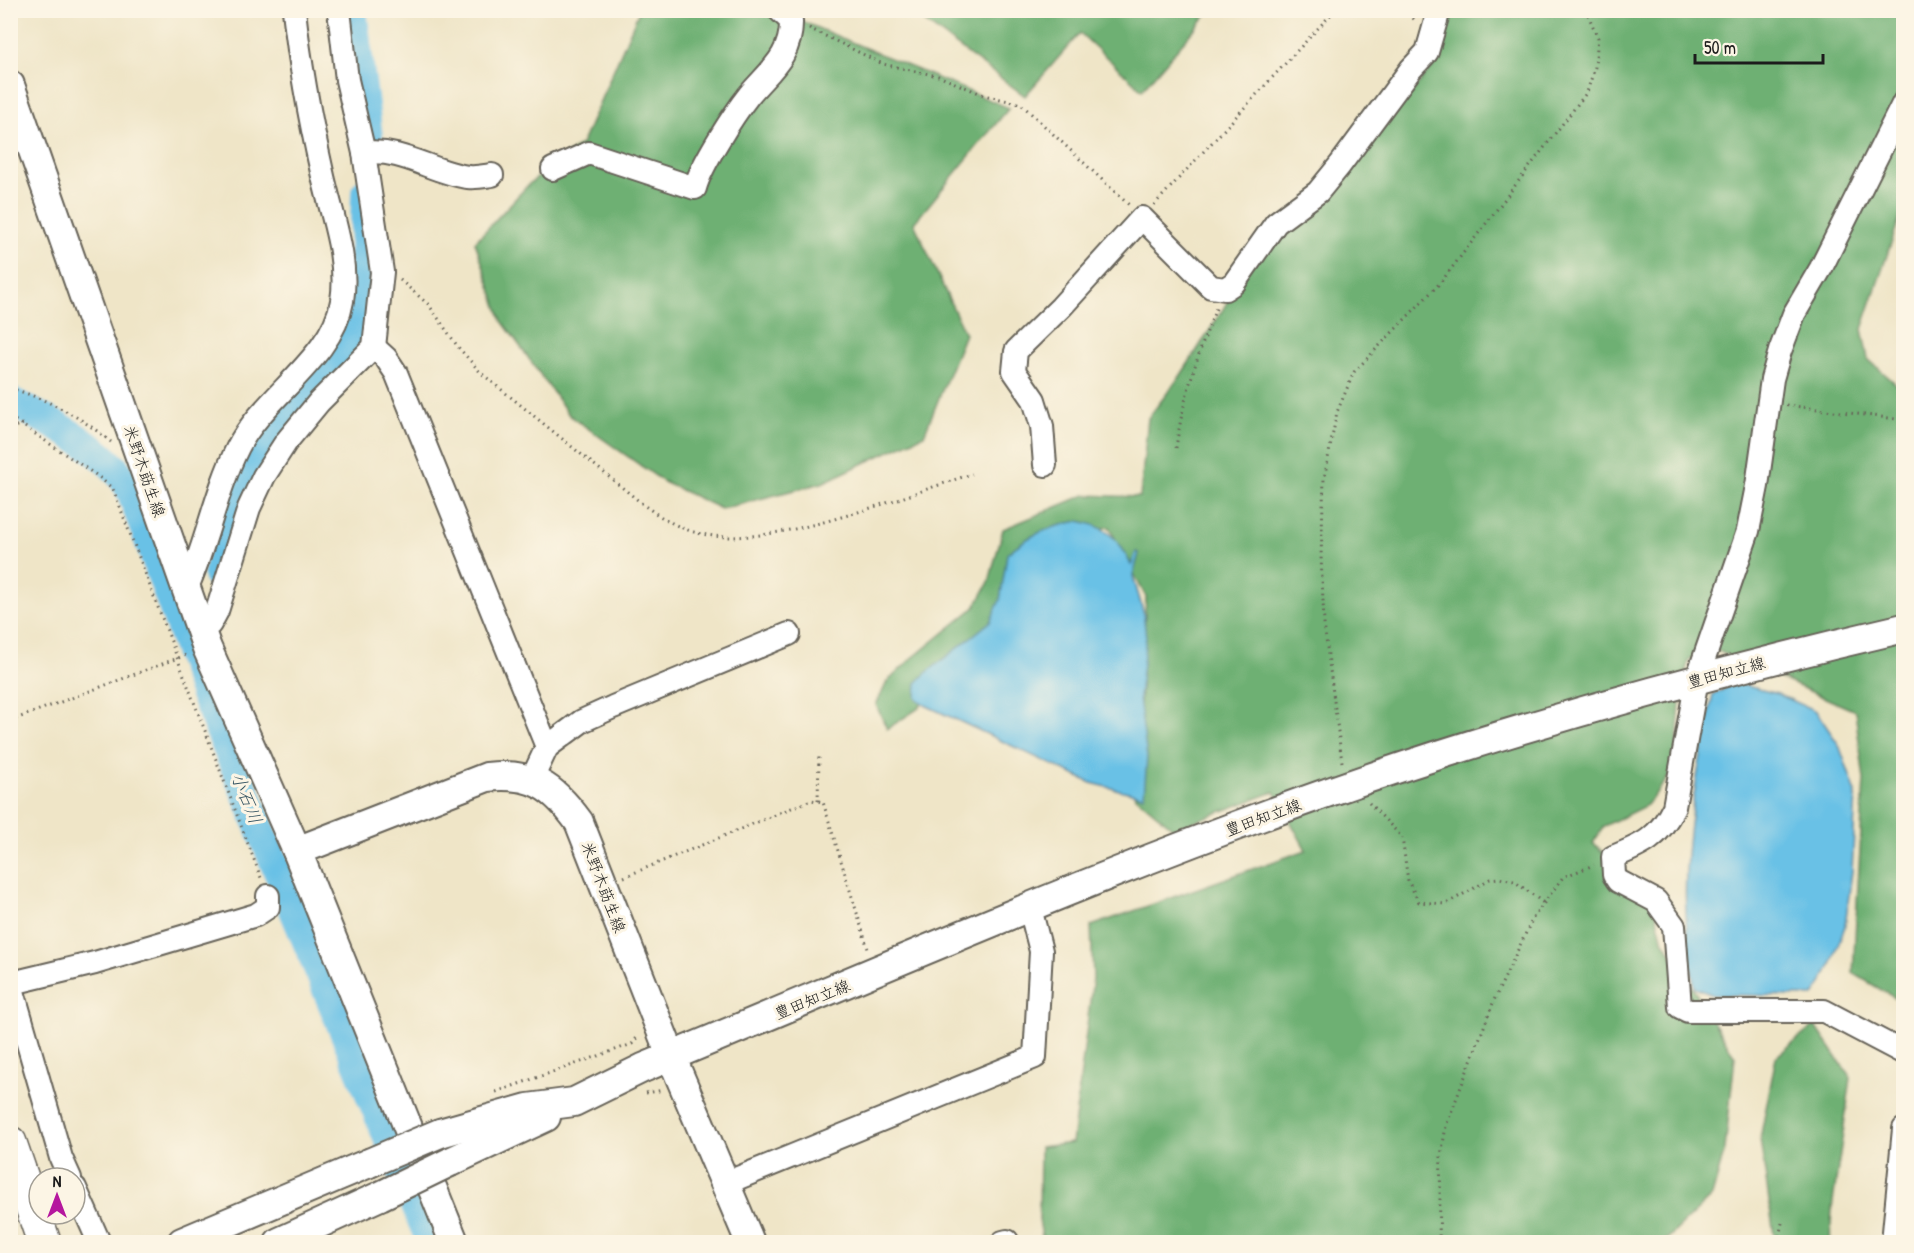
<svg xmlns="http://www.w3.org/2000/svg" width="1914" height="1253" font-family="'Patrick Hand','Klee One',sans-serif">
<rect width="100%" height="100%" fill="#fcf5e5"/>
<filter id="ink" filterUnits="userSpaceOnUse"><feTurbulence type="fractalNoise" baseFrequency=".0167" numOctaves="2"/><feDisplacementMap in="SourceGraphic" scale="12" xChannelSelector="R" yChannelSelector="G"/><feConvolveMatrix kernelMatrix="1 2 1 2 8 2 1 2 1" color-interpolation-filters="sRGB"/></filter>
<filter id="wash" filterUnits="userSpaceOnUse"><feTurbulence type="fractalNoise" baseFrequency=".008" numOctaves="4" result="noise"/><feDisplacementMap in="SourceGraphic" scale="24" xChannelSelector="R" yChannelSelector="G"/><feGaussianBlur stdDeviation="1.35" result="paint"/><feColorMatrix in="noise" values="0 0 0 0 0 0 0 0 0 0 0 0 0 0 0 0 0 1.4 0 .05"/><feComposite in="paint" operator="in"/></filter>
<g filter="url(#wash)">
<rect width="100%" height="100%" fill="#efe5c7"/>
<g fill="#6eb073" stroke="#456648" stroke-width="1.5">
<path d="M639,11h146l4,5 220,92 -95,115 51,111 -41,101 -102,48 -101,26 -57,-27 -95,-67 -67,-94 -27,-79 54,-58 53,-41z"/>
<path d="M910,11l300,-1v1l-68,79 -62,-57 -55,63z"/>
<path d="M1454,11h449v197l-41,121 6,30 35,31v613l-50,-30 11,-194 -9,-68 -137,-60 -29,8 -8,31 -6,79 -28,36 -43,21 -11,17 59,53 10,42 73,119 -10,92 -13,47 -48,46h-621l-4,-22 1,-73 32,-4 21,-165 -2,-52 215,-76 -32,-58 -100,37 -39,-33 11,-199 -37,-70 -52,9 -44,56 -45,71 -37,20 -12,25 -32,21 -11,-24 11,-23 23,-22 65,-53 14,-25 14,-53 82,-34 55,2 8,-79 33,-43 95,-149 48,-27 108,-132z"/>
<path d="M1815,1025l36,53 -19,131 -2,33h-55l-15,-103 16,-82z"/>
</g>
<g fill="#69c1e6" stroke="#426e81" stroke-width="1.5">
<path d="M1078,521c28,4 42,19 53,44l5,-13 3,1 -6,23 10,35 3,26 -7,61 8,59 -3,39 -53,-13 -166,-78 -9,-7 1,-16 9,-9 64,-51 10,-22 7,-46c22,-20 43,-27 71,-33z"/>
<path d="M1735,683l43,11 38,17 23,34 17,48 -4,78 -7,55 -14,39 -17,31 -101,-1 -18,-7c-22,-98 -2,-197 18,-293z"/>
</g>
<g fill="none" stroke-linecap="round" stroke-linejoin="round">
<g stroke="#69c1e6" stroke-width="30">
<path d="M352,10l17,135"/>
<path d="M10,401c40,21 101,50 121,90l73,201 227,550"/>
<path d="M218,575c10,-34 14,-74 33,-105 17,-28 39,-55 60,-80 22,-25 39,-37 51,-70l4,-127"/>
</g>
</g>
</g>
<g filter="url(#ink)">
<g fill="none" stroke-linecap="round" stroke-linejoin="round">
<defs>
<g id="minor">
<path d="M1904,102l-83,166 -27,46 -14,37 -8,28 -15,107 -9,45 -51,148 -23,128c-15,31 -31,38 -61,50l1,18 4,6 38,20 18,25 6,81 8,4h136l80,42"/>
<path d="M364,153c39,-5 69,20 104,24 8,1 17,-1 24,-2"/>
<path d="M553,169l36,-16 106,35c6,-23 39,-74 54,-93 20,-24 43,-39 42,-74l-12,-11"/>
<path d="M374,347l12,11 10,15 151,374 -15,32"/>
<path d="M1045,465l-3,-39 -8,-26 -20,-29 2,-20 45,-44 81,-89 69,69 14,2 9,-6 42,-60 42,-31 22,-27 71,-96 16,-17 12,-42"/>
<path d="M184,582l6,-2c18,-43 27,-91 48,-133 26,-51 95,-89 104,-146 7,-43 -11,-87 -20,-129 -12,-53 -22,-107 -28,-162"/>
<path d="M201,629l9,-5 7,-13 32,-103 15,-32 22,-34 33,-40 55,-55 8,-75 -18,-119 -17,-73 -8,-70"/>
<path d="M547,747l35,-26 31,-14 176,-73"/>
<path d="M10,981l51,177 9,20"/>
<path d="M12,983l83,-20 161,-48 12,-8v-11"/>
<path d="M726,1183l309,-126 6,-106 -11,-43"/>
<path d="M75,1188l24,54"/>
<path d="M1003,1242l4,-1"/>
<path d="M1893,1242l11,-113"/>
</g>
<g id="major">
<path d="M10,85l197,563 90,203 157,391"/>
<path d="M297,851l190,-74c45,-5 66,9 92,45l92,234 79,186"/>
<path d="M440,1133l88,-25 46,-6 69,-34c252,-104 503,-216 762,-302 164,-54 331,-99 499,-138"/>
<path d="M450,1162l96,-45"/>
<path d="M182,1242l187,-79"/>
<path d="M279,1242l101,-46"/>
</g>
<path id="highway" d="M10,1143l34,99"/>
</defs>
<use href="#minor" stroke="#666258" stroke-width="26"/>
<use href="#major" stroke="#666258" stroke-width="32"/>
<use href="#highway" stroke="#666258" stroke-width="36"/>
<g stroke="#666258" stroke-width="3" stroke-dasharray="1.5 4.5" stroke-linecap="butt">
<path d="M1404,10l12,11"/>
<path d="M809,28l74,36 55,12 46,19 37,9 108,101"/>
<path d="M1154,205l181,-195"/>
<path d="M400,280l29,25 29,42 23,26 164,133c17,12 36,24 57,28 70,16 200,-38 270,-60"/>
<path d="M10,388c39,12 70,28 101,54"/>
<path d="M1786,405l118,15"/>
<path d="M10,417l89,60 14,12 148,389"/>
<path d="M10,428l13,-4"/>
<path d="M1176,448c7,-50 22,-95 41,-142"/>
<path d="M10,721l176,-66"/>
<path d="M1342,762l-18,-138 -3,-68 3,-77 13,-67 17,-40 87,-90 146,-190 8,-25 3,-29 -12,-28"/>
<path d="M818,801l1,-45"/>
<path d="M1369,803l33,34 6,44 11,21 27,2 44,-25 9,-1 15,3 31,23"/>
<path d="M624,877l187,-77 12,2 45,147"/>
<path d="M496,1092l136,-48 7,-9"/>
<path d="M646,1093l17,-3"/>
<path d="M1439,1242l2,-86 5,-30 49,-128 38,-80 30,-41 31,-12"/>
<path d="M1778,1242l4,-19"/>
</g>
<use href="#minor" stroke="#fff" stroke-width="22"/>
<use href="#major" stroke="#fff" stroke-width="28"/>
<use href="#highway" stroke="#fff" stroke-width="33"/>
<defs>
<g id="major-bridge">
<path d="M369,1163l71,-30"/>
<path d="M380,1196l70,-34"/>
</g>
</defs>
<use href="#major-bridge" stroke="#666258" stroke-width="32" stroke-linecap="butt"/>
<use href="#major-bridge" stroke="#fff" stroke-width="28"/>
</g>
</g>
<g text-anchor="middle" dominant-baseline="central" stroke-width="6" stroke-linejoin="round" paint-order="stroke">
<g font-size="16" fill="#1c1c1c" stroke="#fcf5e5">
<text transform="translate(145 471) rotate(71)">米野木莇生線</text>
<text transform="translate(1726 672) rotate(-15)">豊田知立線</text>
<text transform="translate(1263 817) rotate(-20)">豊田知立線</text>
<text transform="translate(604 887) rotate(69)">米野木莇生線</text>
<text transform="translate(812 999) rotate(-22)">豊田知立線</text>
</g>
<g font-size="18" font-style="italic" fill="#375663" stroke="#fcf5e5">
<text transform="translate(247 798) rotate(68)">小石川</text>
</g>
</g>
<rect width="1914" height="1253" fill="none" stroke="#fcf5e5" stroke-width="36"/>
<g transform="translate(57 1196)"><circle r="28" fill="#fcf5e5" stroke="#a29e95" stroke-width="1.5"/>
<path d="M0-4.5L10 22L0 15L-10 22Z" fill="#b5179e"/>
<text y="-9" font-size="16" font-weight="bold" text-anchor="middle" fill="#1c1c1c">N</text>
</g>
<path d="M1695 54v9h128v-9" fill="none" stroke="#1c1c1c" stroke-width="3"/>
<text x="1704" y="54" font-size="18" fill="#1c1c1c" stroke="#fcf5e5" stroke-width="4.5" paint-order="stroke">50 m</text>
</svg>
